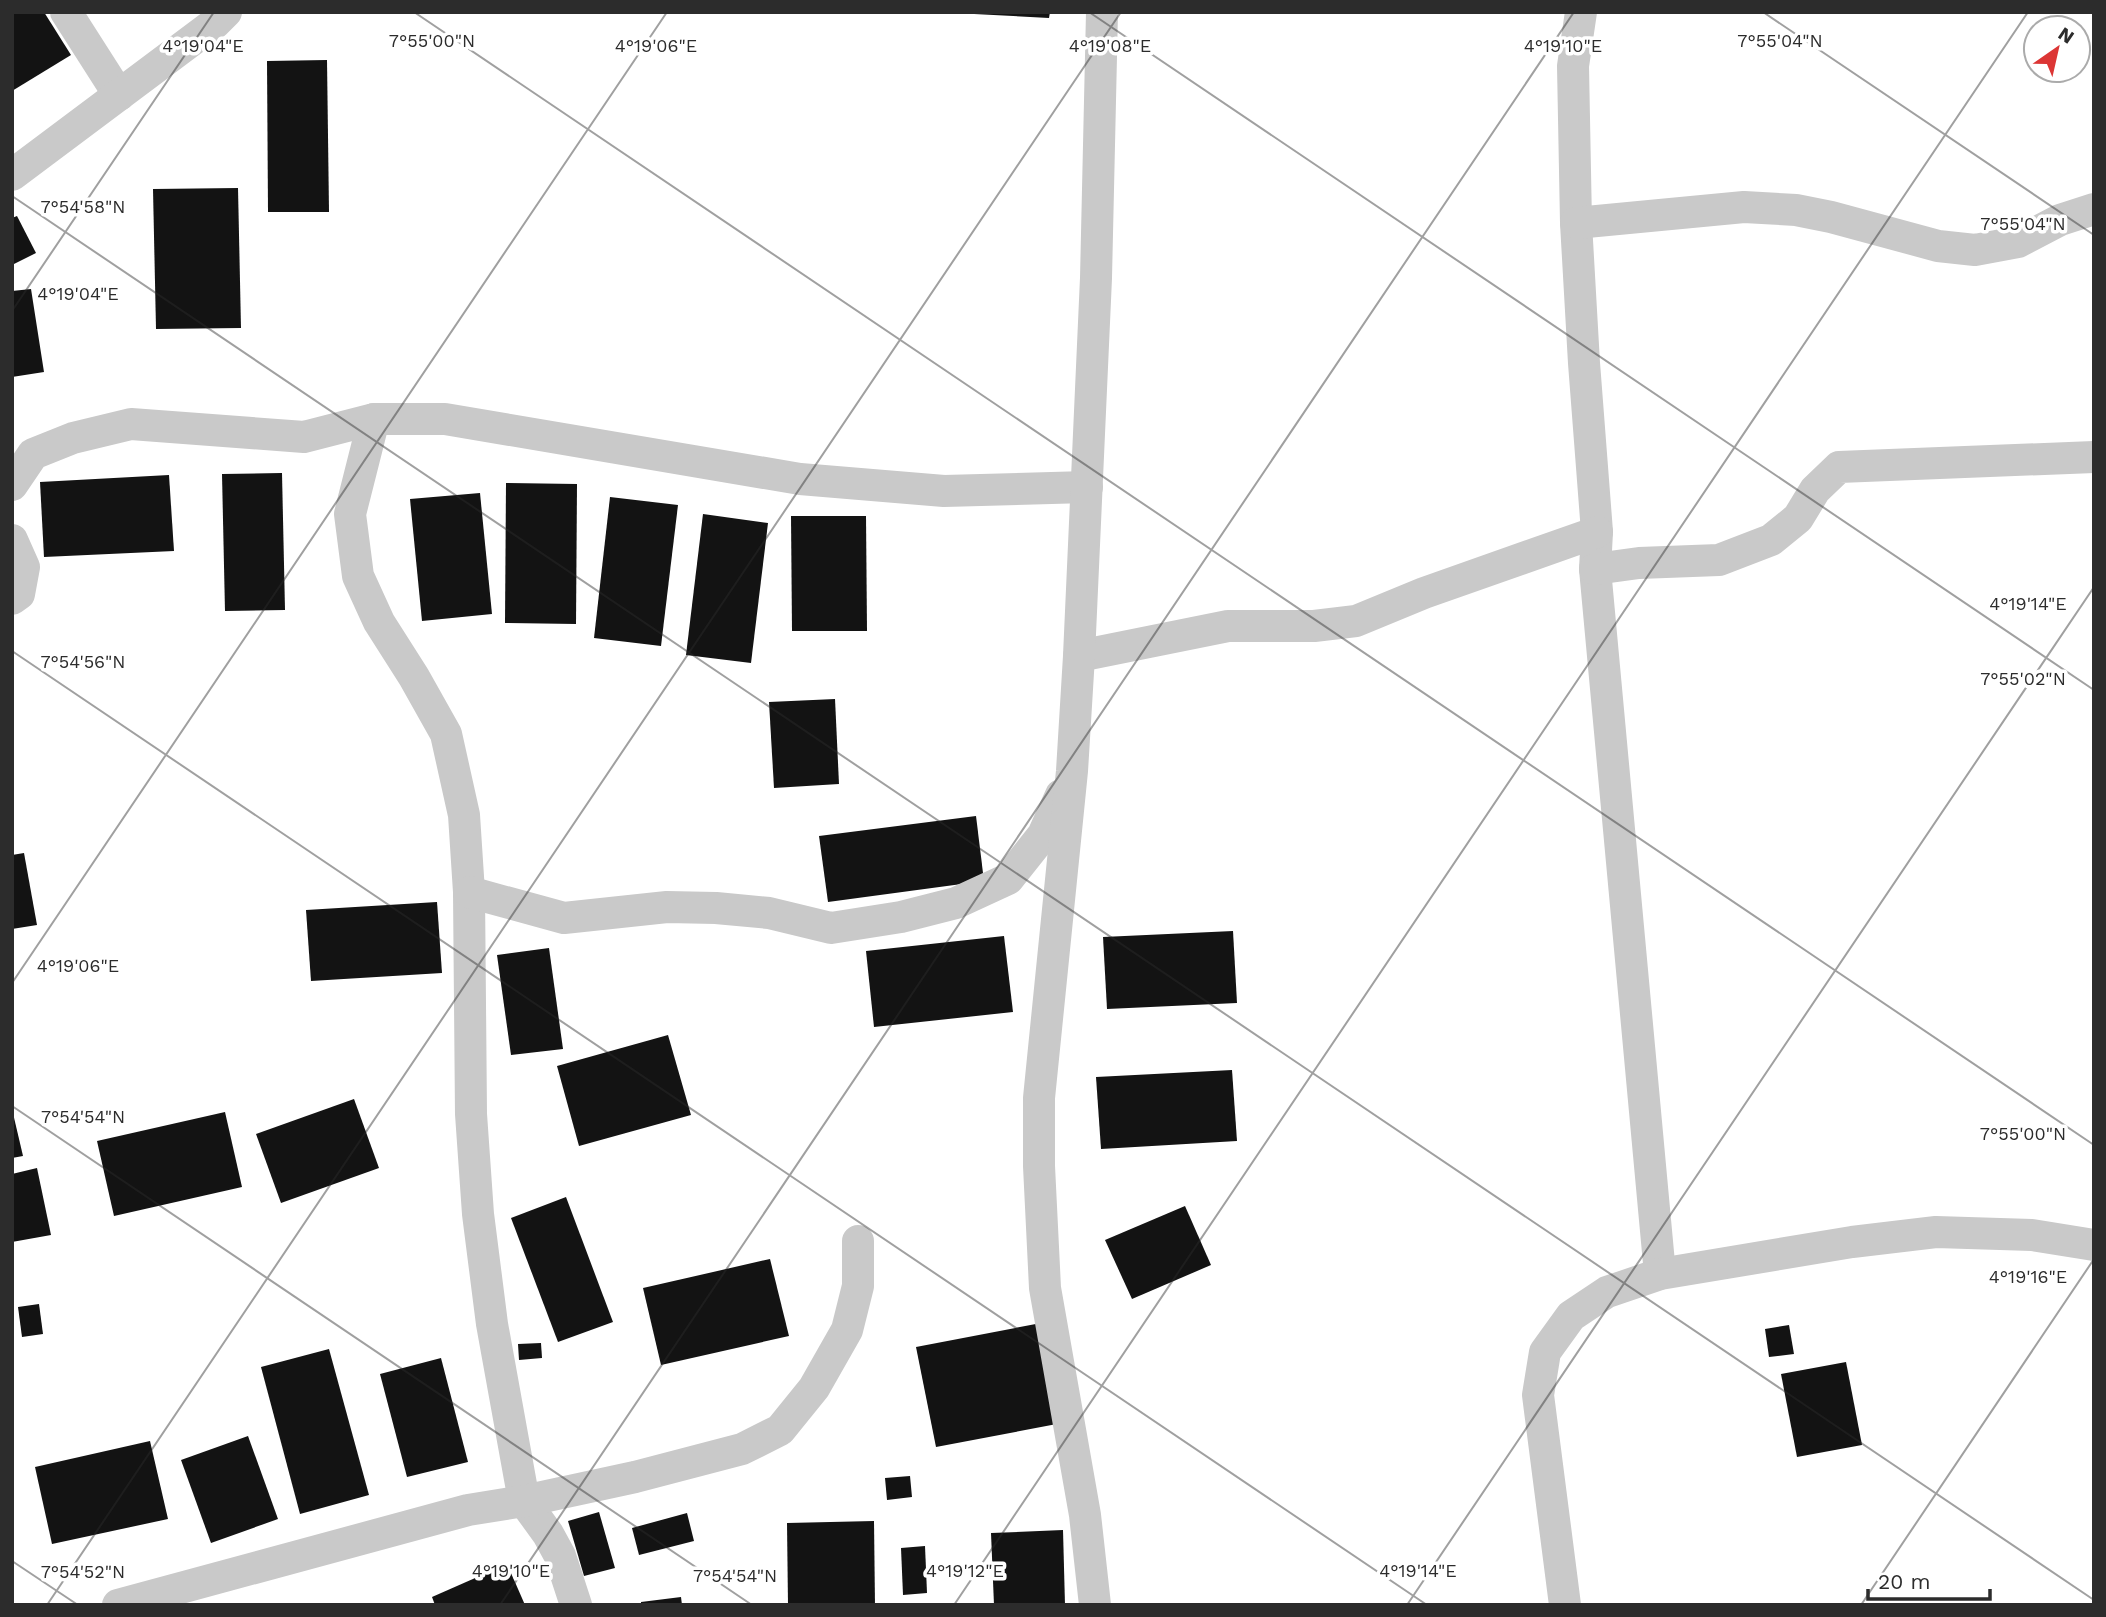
<svg xmlns="http://www.w3.org/2000/svg" width="2106" height="1617" font-family="'Work Sans',sans-serif">
	<rect width="100%" height="100%" fill="#fff"/>
	<g fill="#131313">
		<path d="M 12,12 L 44,12 L 71,55 L 12,91 Z"/>
		<path d="M 974,12 L 1050,12 L 1049,18 L 974,14 Z"/>
		<path d="M 327,60 L 329,212 L 268,212 L 267,61 Z"/>
		<path d="M 238,188 L 241,328 L 156,329 L 153,189 Z"/>
		<path d="M 17,216 L 36,253 L 12,265 L 12,218 Z"/>
		<path d="M 31,289 L 44,372 L 12,377 L 12,291 Z"/>
		<path d="M 282,473 L 285,610 L 225,611 L 222,474 Z"/>
		<path d="M 169,475 L 174,551 L 44,557 L 40,482 Z"/>
		<path d="M 506,483 L 577,484 L 576,624 L 505,623 Z"/>
		<path d="M 480,493 L 492,614 L 422,621 L 410,499 Z"/>
		<path d="M 610,497 L 678,505 L 661,646 L 594,638 Z"/>
		<path d="M 703,514 L 768,523 L 751,663 L 686,655 Z"/>
		<path d="M 791,516 L 866,516 L 867,631 L 792,631 Z"/>
		<path d="M 835,699 L 839,784 L 774,788 L 769,702 Z"/>
		<path d="M 976,816 L 984,881 L 828,902 L 819,836 Z"/>
		<path d="M 24,853 L 37,925 L 12,929 L 12,855 Z"/>
		<path d="M 437,902 L 442,973 L 311,981 L 306,910 Z"/>
		<path d="M 1233,931 L 1237,1003 L 1107,1009 L 1103,937 Z"/>
		<path d="M 1004,936 L 1013,1012 L 874,1027 L 866,951 Z"/>
		<path d="M 549,948 L 563,1049 L 511,1055 L 497,955 Z"/>
		<path d="M 668,1035 L 691,1115 L 579,1146 L 557,1066 Z"/>
		<path d="M 1232,1070 L 1237,1141 L 1101,1149 L 1096,1077 Z"/>
		<path d="M 354,1099 L 379,1168 L 281,1203 L 256,1134 Z"/>
		<path d="M 12,1109 L 23,1156 L 12,1158 Z"/>
		<path d="M 225,1112 L 242,1187 L 114,1216 L 97,1141 Z"/>
		<path d="M 37,1168 L 51,1235 L 12,1242 L 12,1174 Z"/>
		<path d="M 566,1197 L 613,1322 L 558,1342 L 511,1218 Z"/>
		<path d="M 1185,1206 L 1211,1265 L 1132,1299 L 1105,1240 Z"/>
		<path d="M 770,1259 L 789,1336 L 661,1365 L 643,1288 Z"/>
		<path d="M 39,1304 L 43,1334 L 22,1337 L 18,1307 Z"/>
		<path d="M 1041,1323 L 1062,1423 L 936,1447 L 916,1347 Z"/>
		<path d="M 1789,1325 L 1794,1354 L 1769,1357 L 1765,1329 Z"/>
		<path d="M 541,1343 L 542,1358 L 519,1360 L 518,1344 Z"/>
		<path d="M 329,1349 L 369,1495 L 300,1514 L 261,1367 Z"/>
		<path d="M 441,1358 L 468,1462 L 407,1477 L 380,1374 Z"/>
		<path d="M 1846,1362 L 1862,1445 L 1797,1457 L 1781,1374 Z"/>
		<path d="M 248,1436 L 278,1519 L 211,1543 L 181,1460 Z"/>
		<path d="M 150,1441 L 168,1519 L 52,1544 L 35,1467 Z"/>
		<path d="M 910,1476 L 912,1497 L 887,1500 L 885,1478 Z"/>
		<path d="M 599,1512 L 615,1568 L 584,1576 L 568,1521 Z"/>
		<path d="M 687,1513 L 694,1541 L 639,1555 L 632,1528 Z"/>
		<path d="M 874,1521 L 875,1605 L 788,1605 L 787,1523 Z"/>
		<path d="M 1063,1530 L 1065,1605 L 994,1605 L 991,1533 Z"/>
		<path d="M 925,1546 L 927,1593 L 903,1595 L 901,1548 Z"/>
		<path d="M 507,1564 L 525,1605 L 435,1605 L 432,1597 Z"/>
		<path d="M 681,1597 L 682,1605 L 641,1605 L 641,1602 Z"/>
	</g>
	<g fill="none" stroke-linecap="round" stroke-linejoin="round">
		<g stroke="#c9c9c9" stroke-width="32">
			<path d="M 66,12 L 119,95"/>
			<path d="M 1581,12 L 1573,66 L 1576,223 L 1584,363 L 1597,532 L 1595,569 L 1660,1274"/>
			<path d="M 12,175 L 215,23 L 226,12"/>
			<path d="M 1576,223 L 1744,207 L 1796,210 L 1831,217 L 1938,246 L 1975,250 L 2018,242 L 2060,220 L 2094,209"/>
			<path d="M 374,419 L 350,514 L 358,576 L 379,622 L 414,677 L 446,734 L 464,815 L 469,892 L 471,1114 L 478,1214 L 492,1324 L 524,1501 L 548,1534 L 560,1556 L 576,1605"/>
			<path d="M 12,485 L 33,454 L 73,438 L 131,424 L 304,437 L 374,419 L 445,419 L 800,479 L 944,491 L 1087,487"/>
			<path d="M 12,540 L 24,567 L 19,594 L 12,599"/>
			<path d="M 1595,569 L 1639,563 L 1719,560 L 1771,540 L 1798,518 L 1815,490 L 1839,467 L 2094,457"/>
			<path d="M 1079,656 L 1228,626 L 1314,626 L 1356,621 L 1424,593 L 1597,532"/>
			<path d="M 469,892 L 564,918 L 667,907 L 716,908 L 769,913 L 831,928 L 901,917 L 956,903 L 1008,879 L 1043,835 L 1061,795"/>
			<path d="M 118,1605 L 468,1510 L 524,1501 L 635,1477 L 742,1449 L 780,1430 L 814,1388 L 847,1330 L 858,1286 L 858,1241"/>
			<path d="M 1095,1605 L 1085,1515 L 1045,1288 L 1039,1166 L 1039,1098 L 1072,771 L 1079,656 L 1096,278 L 1102,12"/>
			<path d="M 1565,1605 L 1538,1395 L 1545,1352 L 1571,1316 L 1607,1292 L 1660,1274 L 1852,1242 L 1936,1232 L 2032,1235 L 2094,1245"/>
		</g>
	</g>
	<path fill="none" stroke="#2c2c2c" stroke-width="2" stroke-opacity="0.45" d="M 414,12 L 2094,1145M 1089,12 L 2094,690M 1763,12 L 2094,235M 12,196 L 2094,1600M 12,311 L 214,12M 12,651 L 1427,1605M 12,983 L 667,12M 12,1106 L 752,1605M 12,1561 L 78,1605M 47,1605 L 1121,12M 500,1605 L 1574,12M 954,1605 L 2028,12M 1407,1605 L 2094,587M 1861,1605 L 2094,1259"/>
	<g font-size="18" text-anchor="middle" fill="#2c2c2c" stroke="#fff" stroke-width="7" stroke-linejoin="round" paint-order="stroke">
		<text x="432" y="47">7°55'00"N</text>
		<text x="1780" y="47">7°55'04"N</text>
		<text x="203" y="52">4°19'04"E</text>
		<text x="656" y="52">4°19'06"E</text>
		<text x="1110" y="52">4°19'08"E</text>
		<text x="1563" y="52">4°19'10"E</text>
		<text x="83" y="213">7°54'58"N</text>
		<text x="2023" y="230">7°55'04"N</text>
		<text x="78" y="300">4°19'04"E</text>
		<text x="2028" y="610">4°19'14"E</text>
		<text x="83" y="668">7°54'56"N</text>
		<text x="2023" y="685">7°55'02"N</text>
		<text x="78" y="972">4°19'06"E</text>
		<text x="83" y="1123">7°54'54"N</text>
		<text x="2023" y="1140">7°55'00"N</text>
		<text x="2028" y="1283">4°19'16"E</text>
		<text x="511" y="1577">4°19'10"E</text>
		<text x="965" y="1577">4°19'12"E</text>
		<text x="1418" y="1577">4°19'14"E</text>
		<text x="83" y="1578">7°54'52"N</text>
		<text x="735" y="1582">7°54'54"N</text>
	</g>
	<rect width="2106" height="1617" fill="none" stroke="#2c2c2c" stroke-width="28"/>
	<g transform="translate(2057 49) rotate(34)"><circle r="33" fill="#ffffff" stroke="#ababab" stroke-width="2"/>
	<path d="M0-5L12 26L0 18L-12 26Z" fill="#dc3635"/>
	<text y="-10" font-size="19" font-weight="bold" text-anchor="middle" fill="#2c2c2c">N</text>
	</g>
	<path d="M1868 1589v10h122v-10" fill="none" stroke="#2c2c2c" stroke-width="3.5"/>
	<text x="1878" y="1589" font-size="21" fill="#2c2c2c" stroke="#ffffff" stroke-width="5" paint-order="stroke">20 m</text>
</svg>
